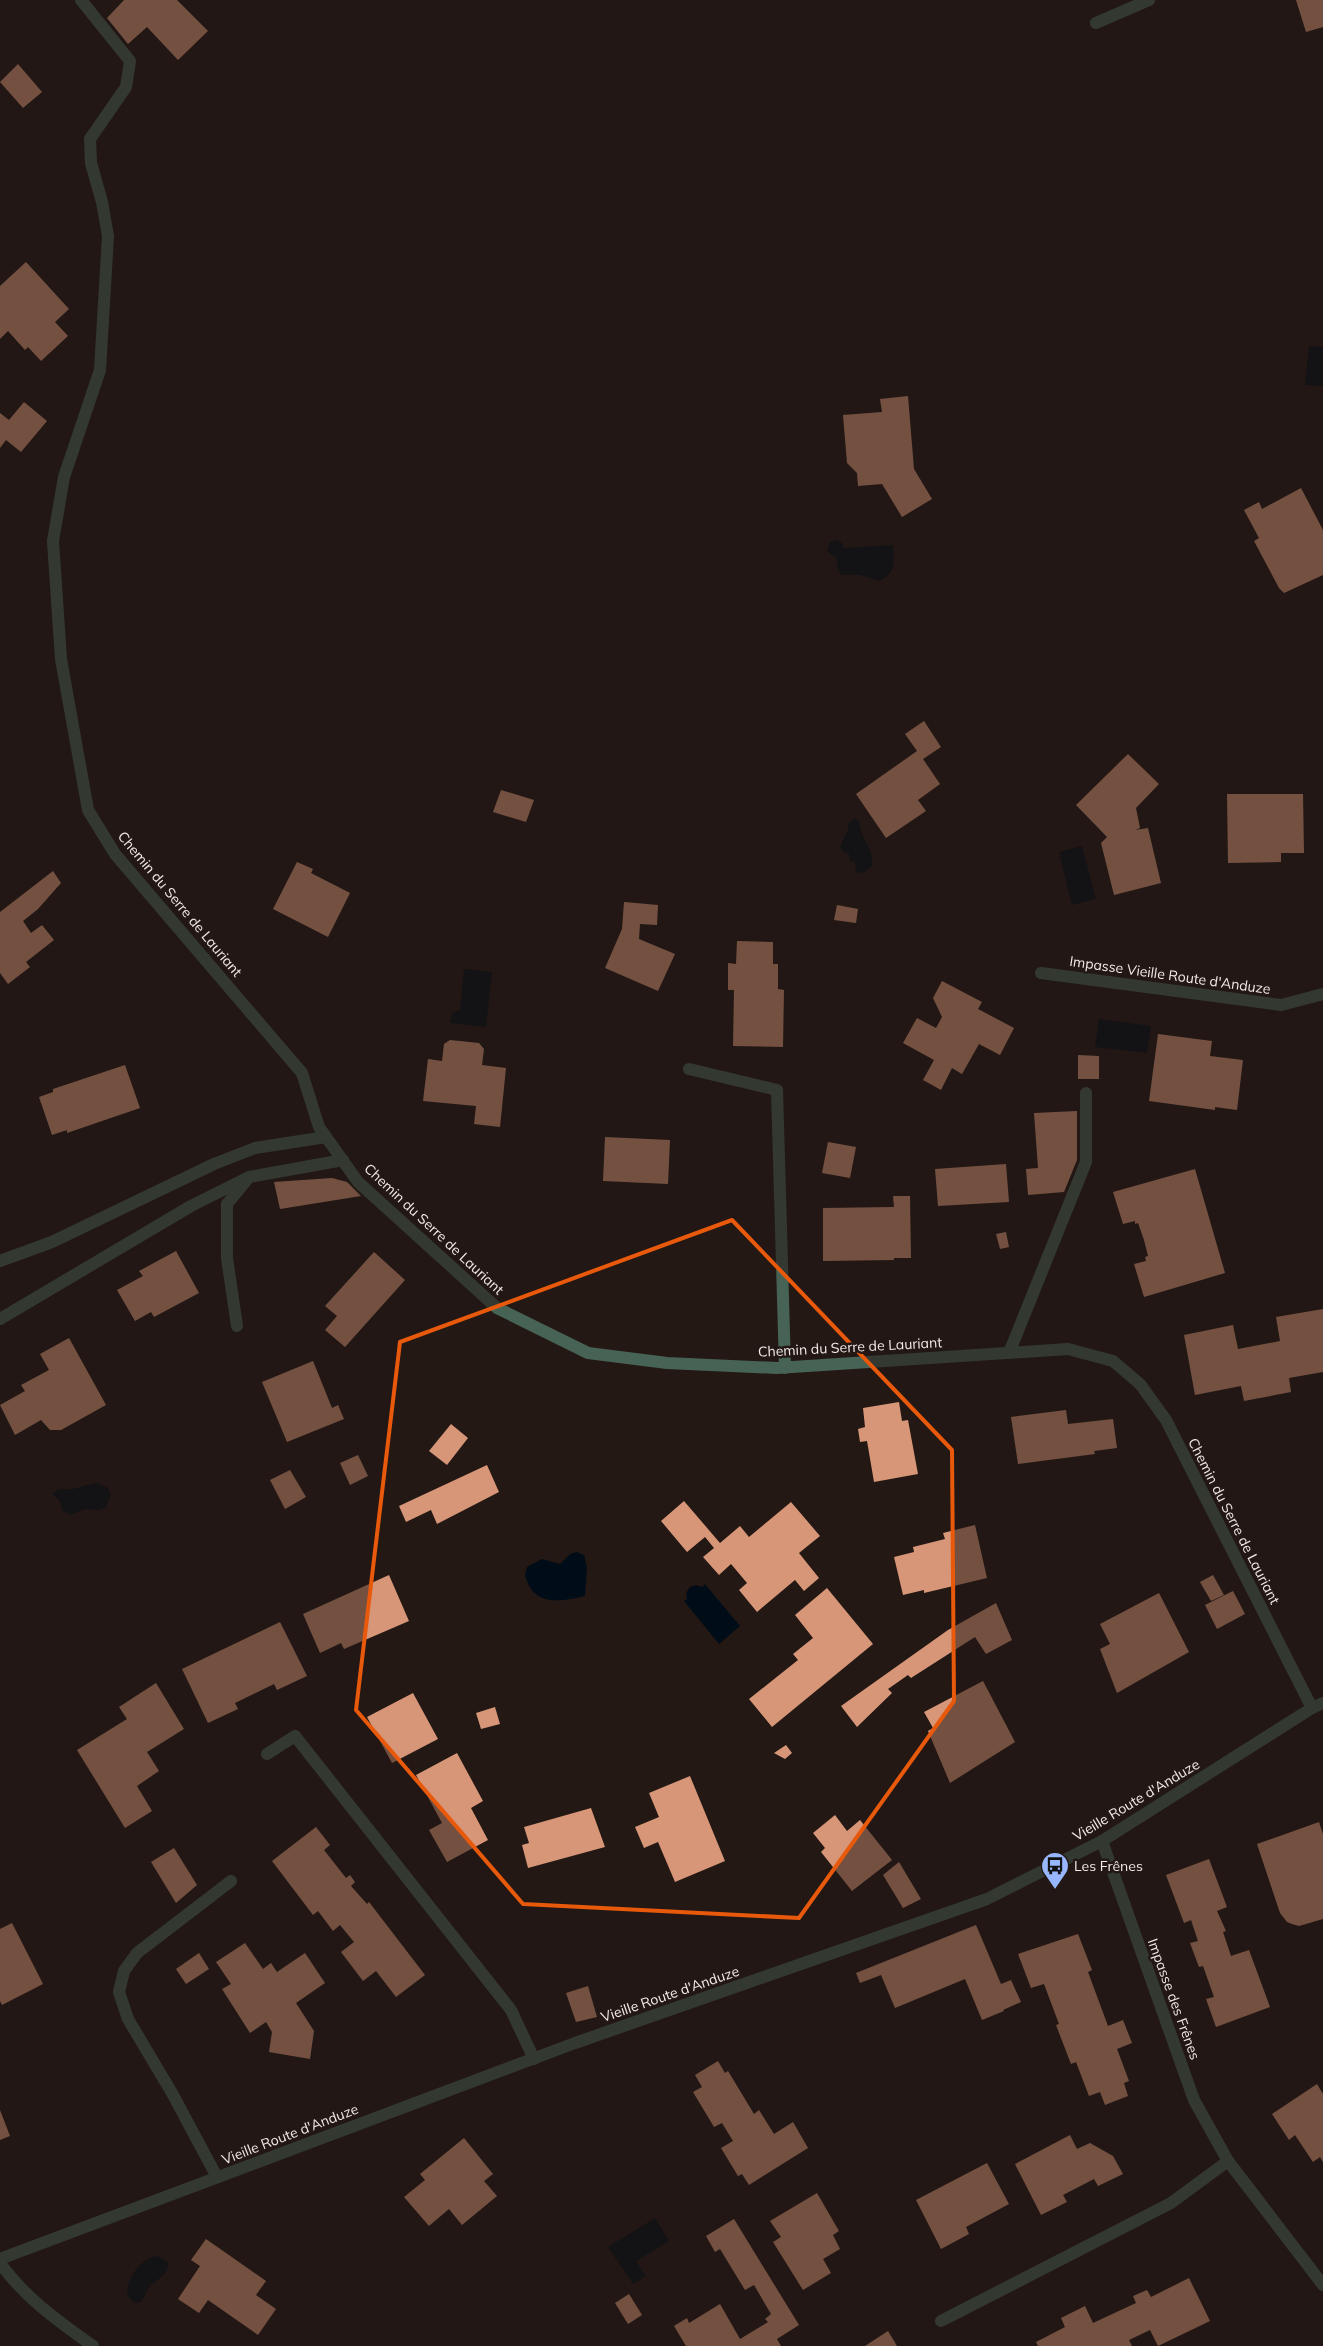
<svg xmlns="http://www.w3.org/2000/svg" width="1323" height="2346" font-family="Mulish,sans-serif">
	<rect width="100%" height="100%" fill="#231814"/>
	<g fill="#000c17">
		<path d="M 1309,346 L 1323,347 L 1323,386 L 1305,385 Z"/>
		<path d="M 836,540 L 842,543 L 844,548 L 893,545 C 894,561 896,575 879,581 L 860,575 L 842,575 L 838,570 L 836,557 L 831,555 L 827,550 L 830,542 Z"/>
		<path d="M 855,818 L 860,823 C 860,839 875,849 872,866 L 865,872 L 856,873 L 855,862 L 850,861 L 849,854 L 843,852 L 840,846 L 848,830 L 848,824 Z"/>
		<path d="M 1082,846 L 1096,899 L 1072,905 L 1059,852 Z"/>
		<path d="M 464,969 L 492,972 L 486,1027 L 450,1023 L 452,1012 L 460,1010 Z"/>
		<path d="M 1099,1019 L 1151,1026 L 1147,1053 L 1095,1047 Z"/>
		<path d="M 97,1483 L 108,1488 L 111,1495 L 106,1507 L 99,1510 L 84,1509 L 71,1515 L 63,1511 L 60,1501 L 52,1494 L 59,1489 C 77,1491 81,1485 97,1483 Z"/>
		<path d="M 577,1552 L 584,1555 L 587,1568 L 585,1596 C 560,1602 533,1607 525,1575 L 527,1567 L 542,1559 L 560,1564 L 570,1554 Z"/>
		<path d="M 705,1584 L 740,1626 L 719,1644 L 684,1601 L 687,1599 L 686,1593 L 690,1587 L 696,1585 L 702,1587 Z"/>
		<path d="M 655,2218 L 669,2241 L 636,2261 L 646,2276 L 633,2284 L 608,2247 Z"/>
		<path d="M 158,2256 L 168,2262 C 169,2274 160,2278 152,2284 C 147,2288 145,2297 141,2302 L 134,2303 L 127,2295 C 127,2278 140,2258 158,2256 Z"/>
	</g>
	<g fill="#d79678">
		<path d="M 124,0 L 177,0 L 208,31 L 178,60 L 147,27 L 128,44 L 107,18 Z"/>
		<path d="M 1296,0 L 1323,0 L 1323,27 L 1306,32 Z"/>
		<path d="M 18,64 L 42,92 L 23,108 L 0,82 Z"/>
		<path d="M 26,262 L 69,309 L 55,322 L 68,336 L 41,361 L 28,347 L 25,350 L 8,331 L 0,339 L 0,286 Z"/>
		<path d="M 908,396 L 914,469 L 932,499 L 902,517 L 882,484 L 858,486 L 857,473 L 847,463 L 843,415 L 882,412 L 880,399 Z"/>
		<path d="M 24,402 L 47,421 L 21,452 L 6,440 L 0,448 L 0,413 L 9,420 Z"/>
		<path d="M 1301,488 L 1323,530 L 1323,575 L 1284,593 L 1279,588 L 1254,541 L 1259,538 L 1244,510 L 1259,502 L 1262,509 Z"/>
		<path d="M 924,721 L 941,747 L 923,759 L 940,784 L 918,800 L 926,811 L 886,838 L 856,794 L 917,751 L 905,734 Z"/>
		<path d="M 1128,754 L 1159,784 L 1136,808 L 1140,828 L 1135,830 L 1148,828 L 1161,883 L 1114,895 L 1101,843 L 1107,837 L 1076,805 Z"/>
		<path d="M 501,790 L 534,800 L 526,822 L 493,812 Z"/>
		<path d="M 1227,794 L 1303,794 L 1304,853 L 1281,853 L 1281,862 L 1228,863 Z"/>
		<path d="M 297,862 L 313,869 L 311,873 L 350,893 L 328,937 L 273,909 Z"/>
		<path d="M 53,871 L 61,883 L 38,909 L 23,921 L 31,933 L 42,925 L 54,940 L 26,962 L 30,967 L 8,984 L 0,973 L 0,912 Z"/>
		<path d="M 624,902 L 658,905 L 657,925 L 640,924 L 639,939 L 675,954 L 658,991 L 605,968 L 622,929 Z"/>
		<path d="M 837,905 L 858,909 L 856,923 L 834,920 Z"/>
		<path d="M 737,941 L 773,942 L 773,964 L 778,964 L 778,989 L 784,990 L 783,1047 L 733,1046 L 734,990 L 728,990 L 728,963 L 736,964 Z"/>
		<path d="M 942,981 L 982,1002 L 978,1009 L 1014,1028 L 1000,1055 L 979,1044 L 962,1074 L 952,1068 L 941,1090 L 923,1080 L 934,1060 L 903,1043 L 917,1018 L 936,1028 L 942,1017 L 933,998 Z"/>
		<path d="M 1158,1034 L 1212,1041 L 1210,1056 L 1243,1060 L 1237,1110 L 1215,1107 L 1215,1110 L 1149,1101 Z"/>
		<path d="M 450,1040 L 479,1043 L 484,1049 L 482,1065 L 506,1068 L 500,1127 L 474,1124 L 476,1106 L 423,1101 L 428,1059 L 442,1061 L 444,1044 Z"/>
		<path d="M 1078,1055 L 1099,1056 L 1099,1079 L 1078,1079 Z"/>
		<path d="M 125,1065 L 140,1108 L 67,1133 L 67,1130 L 52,1135 L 39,1097 L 53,1092 L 53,1089 Z"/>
		<path d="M 1077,1111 L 1077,1160 L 1064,1192 L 1028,1195 L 1026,1169 L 1038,1168 L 1034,1113 Z"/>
		<path d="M 605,1137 L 670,1140 L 668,1184 L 603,1181 Z"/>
		<path d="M 828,1142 L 856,1147 L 850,1178 L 822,1173 Z"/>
		<path d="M 1006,1164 L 1009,1202 L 938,1206 L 935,1169 Z"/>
		<path d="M 1195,1169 L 1225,1273 L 1144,1297 L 1134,1264 L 1146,1261 L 1145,1257 L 1148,1256 L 1144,1240 L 1138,1223 L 1135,1224 L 1135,1221 L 1123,1224 L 1113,1192 Z"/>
		<path d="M 332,1178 L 347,1182 L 361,1196 L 280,1209 L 274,1182 Z"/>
		<path d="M 893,1196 L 910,1196 L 911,1258 L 894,1258 L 894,1260 L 823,1261 L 823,1208 L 894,1207 Z"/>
		<path d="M 1006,1232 L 1009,1247 L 1000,1249 L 996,1234 Z"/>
		<path d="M 176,1251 L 199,1293 L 154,1317 L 151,1312 L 135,1321 L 117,1290 L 143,1276 L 139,1271 Z"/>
		<path d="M 374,1252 L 405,1280 L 345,1347 L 325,1330 L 337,1316 L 325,1306 Z"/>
		<path d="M 1323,1309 L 1323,1372 L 1289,1378 L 1291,1392 L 1244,1401 L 1241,1386 L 1195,1395 L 1184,1335 L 1233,1325 L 1238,1349 L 1280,1341 L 1276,1317 Z"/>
		<path d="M 69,1338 L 106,1405 L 61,1430 L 50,1430 L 41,1420 L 15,1435 L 0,1405 L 25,1391 L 21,1385 L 49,1370 L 40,1354 Z"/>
		<path d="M 313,1361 L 332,1408 L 338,1405 L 344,1419 L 287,1442 L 262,1382 Z"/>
		<path d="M 899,1402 L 902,1421 L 908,1420 L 918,1474 L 874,1482 L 867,1441 L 860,1442 L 858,1429 L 865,1427 L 863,1408 Z"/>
		<path d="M 1066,1410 L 1068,1424 L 1113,1419 L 1117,1448 L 1094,1451 L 1095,1454 L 1018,1464 L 1011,1417 Z"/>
		<path d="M 451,1424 L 468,1438 L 447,1465 L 429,1451 Z"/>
		<path d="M 358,1455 L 368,1476 L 350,1485 L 340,1463 Z"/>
		<path d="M 487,1465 L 499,1492 L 437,1524 L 431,1510 L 406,1522 L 399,1506 Z"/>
		<path d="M 290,1470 L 306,1497 L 285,1509 L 270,1480 Z"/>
		<path d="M 684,1501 L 720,1543 L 740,1526 L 749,1537 L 791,1502 L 820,1536 L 799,1553 L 819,1578 L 804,1591 L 795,1580 L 757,1612 L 739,1590 L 747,1583 L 731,1564 L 719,1575 L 703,1557 L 714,1548 L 705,1537 L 687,1552 L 661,1521 Z"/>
		<path d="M 975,1525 L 987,1578 L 924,1593 L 924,1590 L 903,1595 L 894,1557 L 914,1552 L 913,1547 L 945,1539 L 943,1533 Z"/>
		<path d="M 389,1575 L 409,1621 L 344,1649 L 341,1643 L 320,1653 L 303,1614 Z"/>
		<path d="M 1213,1575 L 1224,1595 L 1211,1601 L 1200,1582 Z"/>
		<path d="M 827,1588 L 873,1644 L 772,1727 L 749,1699 L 798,1660 L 793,1654 L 813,1638 L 795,1615 Z"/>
		<path d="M 1233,1591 L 1245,1614 L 1217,1629 L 1205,1605 Z"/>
		<path d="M 1159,1593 L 1189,1652 L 1117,1693 L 1100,1649 L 1110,1644 L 1100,1624 Z"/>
		<path d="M 996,1603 L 1012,1640 L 986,1654 L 975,1637 L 911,1678 L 908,1675 L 888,1689 L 892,1693 L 857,1727 L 841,1706 L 948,1630 Z"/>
		<path d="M 280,1622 L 307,1676 L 277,1690 L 274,1684 L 235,1703 L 238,1709 L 208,1723 L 182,1669 Z"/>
		<path d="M 983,1681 L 1015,1742 L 950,1783 L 928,1731 L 933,1728 L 924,1712 Z"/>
		<path d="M 156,1683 L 184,1729 L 147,1752 L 159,1771 L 137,1786 L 152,1811 L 125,1828 L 77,1750 L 127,1719 L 119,1707 Z"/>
		<path d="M 413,1693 L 438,1739 L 392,1763 L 367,1717 Z"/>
		<path d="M 495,1707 L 500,1724 L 481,1729 L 476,1713 Z"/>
		<path d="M 786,1745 L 792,1753 L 785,1759 L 774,1753 Z"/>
		<path d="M 457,1753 L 483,1801 L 471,1808 L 488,1840 L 447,1862 L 429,1830 L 442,1823 L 416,1775 Z"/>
		<path d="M 690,1776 L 725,1861 L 675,1882 L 658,1842 L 644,1848 L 635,1827 L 659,1817 L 649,1793 Z"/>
		<path d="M 591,1808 L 605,1847 L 528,1868 L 522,1845 L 529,1843 L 524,1827 Z"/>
		<path d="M 835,1815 L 847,1831 L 860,1820 L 892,1860 L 852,1891 L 821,1852 L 825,1848 L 813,1833 Z"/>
		<path d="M 1319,1822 L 1323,1834 L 1323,1919 L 1299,1926 L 1292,1924 L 1287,1922 L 1280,1913 L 1257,1844 Z"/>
		<path d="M 316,1827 L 330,1845 L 324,1850 L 346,1878 L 350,1875 L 355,1882 L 351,1886 L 367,1904 L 369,1902 L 425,1975 L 396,1997 L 376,1971 L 363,1981 L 341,1952 L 354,1942 L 340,1925 L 333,1931 L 318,1911 L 313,1915 L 272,1861 Z"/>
		<path d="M 174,1848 L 197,1885 L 176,1903 L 151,1862 Z"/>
		<path d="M 1209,1859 L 1227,1907 L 1217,1911 L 1226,1931 L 1223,1932 L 1231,1956 L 1249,1950 L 1270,2007 L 1216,2027 L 1206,1999 L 1214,1997 L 1203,1966 L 1199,1967 L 1190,1943 L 1198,1941 L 1191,1920 L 1184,1923 L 1166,1875 Z"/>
		<path d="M 899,1862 L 921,1899 L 903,1908 L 883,1875 Z"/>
		<path d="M 12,1923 L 43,1984 L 2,2005 L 0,2001 L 0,1929 Z"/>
		<path d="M 976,1925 L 1001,1984 L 1011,1980 L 1021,2002 L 1003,2010 L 1004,2011 L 982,2020 L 965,1979 L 895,2008 L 881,1975 L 860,1983 L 856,1973 Z"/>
		<path d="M 1078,1934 L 1092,1970 L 1088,1972 L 1108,2026 L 1123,2020 L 1132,2043 L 1117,2049 L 1129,2081 L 1124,2083 L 1128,2096 L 1105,2105 L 1100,2092 L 1089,2096 L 1076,2062 L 1071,2064 L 1056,2025 L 1059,2024 L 1044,1984 L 1031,1988 L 1018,1954 Z"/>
		<path d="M 245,1943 L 263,1969 L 271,1963 L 277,1972 L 305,1953 L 325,1983 L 296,2003 L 314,2031 L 310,2059 L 269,2052 L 272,2032 L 266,2022 L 250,2033 L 222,1989 L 231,1984 L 216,1962 Z"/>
		<path d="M 199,1953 L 209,1969 L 186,1984 L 176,1969 Z"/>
		<path d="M 588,1986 L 597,2017 L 576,2022 L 566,1993 Z"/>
		<path d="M 718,2061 L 725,2073 L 728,2071 L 754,2114 L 759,2110 L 774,2134 L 793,2122 L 808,2148 L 749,2185 L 742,2174 L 738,2176 L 721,2148 L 733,2141 L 722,2123 L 714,2127 L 693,2092 L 702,2087 L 695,2075 Z"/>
		<path d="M 1317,2084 L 1323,2094 L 1323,2162 L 1320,2157 L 1313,2162 L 1295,2135 L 1289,2140 L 1272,2114 Z"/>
		<path d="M 0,2110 L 10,2136 L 0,2140 Z"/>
		<path d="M 1070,2135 L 1077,2149 L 1090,2143 L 1113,2156 L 1123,2174 L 1098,2186 L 1094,2179 L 1063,2195 L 1067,2202 L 1041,2215 L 1015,2164 Z"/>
		<path d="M 464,2138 L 493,2174 L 484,2181 L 497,2196 L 462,2225 L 449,2209 L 429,2226 L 404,2197 L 425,2180 L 420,2174 Z"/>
		<path d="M 987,2163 L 1009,2204 L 966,2227 L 969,2234 L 941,2249 L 916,2200 Z"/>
		<path d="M 817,2193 L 839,2231 L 833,2235 L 840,2249 L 823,2259 L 831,2273 L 803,2290 L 773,2242 L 781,2237 L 770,2221 Z"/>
		<path d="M 734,2219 L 799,2325 L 777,2339 L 781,2346 L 686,2346 L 674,2326 L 687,2318 L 689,2323 L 720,2304 L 740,2339 L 768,2322 L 765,2319 L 771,2314 L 754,2285 L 745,2290 L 720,2249 L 715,2252 L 706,2236 Z"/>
		<path d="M 206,2239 L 266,2281 L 256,2295 L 276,2309 L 258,2335 L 208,2300 L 199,2313 L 178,2299 L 200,2266 L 191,2260 Z"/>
		<path d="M 1189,2278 L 1210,2321 L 1158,2346 L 1150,2330 L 1129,2340 L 1132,2346 L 1038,2346 L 1036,2342 L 1065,2327 L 1061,2318 L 1085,2306 L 1093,2323 L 1136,2303 L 1133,2296 L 1147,2290 L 1151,2297 Z"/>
		<path d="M 629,2294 L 642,2315 L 628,2324 L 615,2303 Z"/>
		<path d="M 888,2331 L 897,2346 L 865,2346 Z"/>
	</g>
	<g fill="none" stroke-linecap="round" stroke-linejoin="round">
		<g stroke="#476355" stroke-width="12">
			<path d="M 689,1069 L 777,1090 L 785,1368"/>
			<path d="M 0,1261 L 52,1242 L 214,1164 L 255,1148 L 326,1137"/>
			<path d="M 0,1319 L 191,1206 L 249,1177 L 343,1160"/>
			<path d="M 237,1326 L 227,1258 L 227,1204 L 246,1181"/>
			<path d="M 1009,1353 L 1086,1162 L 1086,1093"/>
			<path d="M 217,2177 L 172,2093 L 128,2019 L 119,1992 L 124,1971 L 137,1953 L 231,1881"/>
		</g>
		<g stroke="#476355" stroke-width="12">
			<path d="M 81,0 L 130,61 L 126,87 L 90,139 L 91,163 L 102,202 L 108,236 L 100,370 L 64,477 L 53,541 L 61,659 L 88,810 L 115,854 L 302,1073 L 319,1127 L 358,1182 L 497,1308 L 588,1353 L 667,1363 L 777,1368 L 1068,1349 L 1113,1361 L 1140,1384 L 1166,1420 L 1312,1708"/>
			<path d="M 1096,23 L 1149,0"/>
			<path d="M 1041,973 L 1281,1005 L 1323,994"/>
			<path d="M 267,1754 L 295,1736 L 511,2010 L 534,2059"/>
			<path d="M 1228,2161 L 1323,2285"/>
			<path d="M 0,2259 L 575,2043 L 987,1899 L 1102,1841 L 1312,1708 L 1323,1703"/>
			<path d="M 941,2321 L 1171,2203 L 1228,2161 L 1194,2100 L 1102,1841"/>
		</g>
		<path stroke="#476355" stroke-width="12" d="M 0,2263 C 25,2298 58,2321 93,2346"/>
	</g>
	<path d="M0 0H1323V2346H0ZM 732,1220 L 952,1450 L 954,1701 L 799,1918 L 523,1904 L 356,1710 L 400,1342 Z" fill="#231814" fill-opacity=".55" fill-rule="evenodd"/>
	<path fill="none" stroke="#e8590c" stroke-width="4" stroke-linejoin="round" d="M 732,1220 L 952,1450 L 954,1701 L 799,1918 L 523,1904 L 356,1710 L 400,1342 Z"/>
	<defs>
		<symbol id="bus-pin" viewBox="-11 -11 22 30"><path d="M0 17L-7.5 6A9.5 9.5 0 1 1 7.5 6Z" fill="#97b6fd" stroke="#231814"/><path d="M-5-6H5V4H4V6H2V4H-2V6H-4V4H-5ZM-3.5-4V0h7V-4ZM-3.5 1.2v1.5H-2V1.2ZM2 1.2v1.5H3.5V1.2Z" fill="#111"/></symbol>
	</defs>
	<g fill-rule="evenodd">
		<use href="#bus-pin" x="1039" y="1850" width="32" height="43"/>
	</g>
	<g text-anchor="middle" stroke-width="5" stroke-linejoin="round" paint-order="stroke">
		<g font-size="14" fill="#f1eae6" stroke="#231814">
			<text transform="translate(180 904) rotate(50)" y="5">Chemin du Serre de Lauriant</text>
			<text transform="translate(1170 975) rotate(8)" y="5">Impasse Vieille Route d'Anduze</text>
			<text transform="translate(434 1229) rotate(43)" y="5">Chemin du Serre de Lauriant</text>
			<text transform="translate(850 1347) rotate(-3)" y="5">Chemin du Serre de Lauriant</text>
			<text transform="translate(1234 1521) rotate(63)" y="5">Chemin du Serre de Lauriant</text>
			<text transform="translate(1136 1800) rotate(-31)" y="5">Vieille Route d'Anduze</text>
			<text transform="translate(670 1994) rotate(-19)" y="5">Vieille Route d'Anduze</text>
			<text transform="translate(1174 1999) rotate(70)" y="5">Impasse des Frênes</text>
			<text transform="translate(290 2134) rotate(-21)" y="5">Vieille Route d'Anduze</text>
		</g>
		<g font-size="14" fill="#f1eae6" stroke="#231814" text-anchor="start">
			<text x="1074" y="1871">Les Frênes</text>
		</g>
	</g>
</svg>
